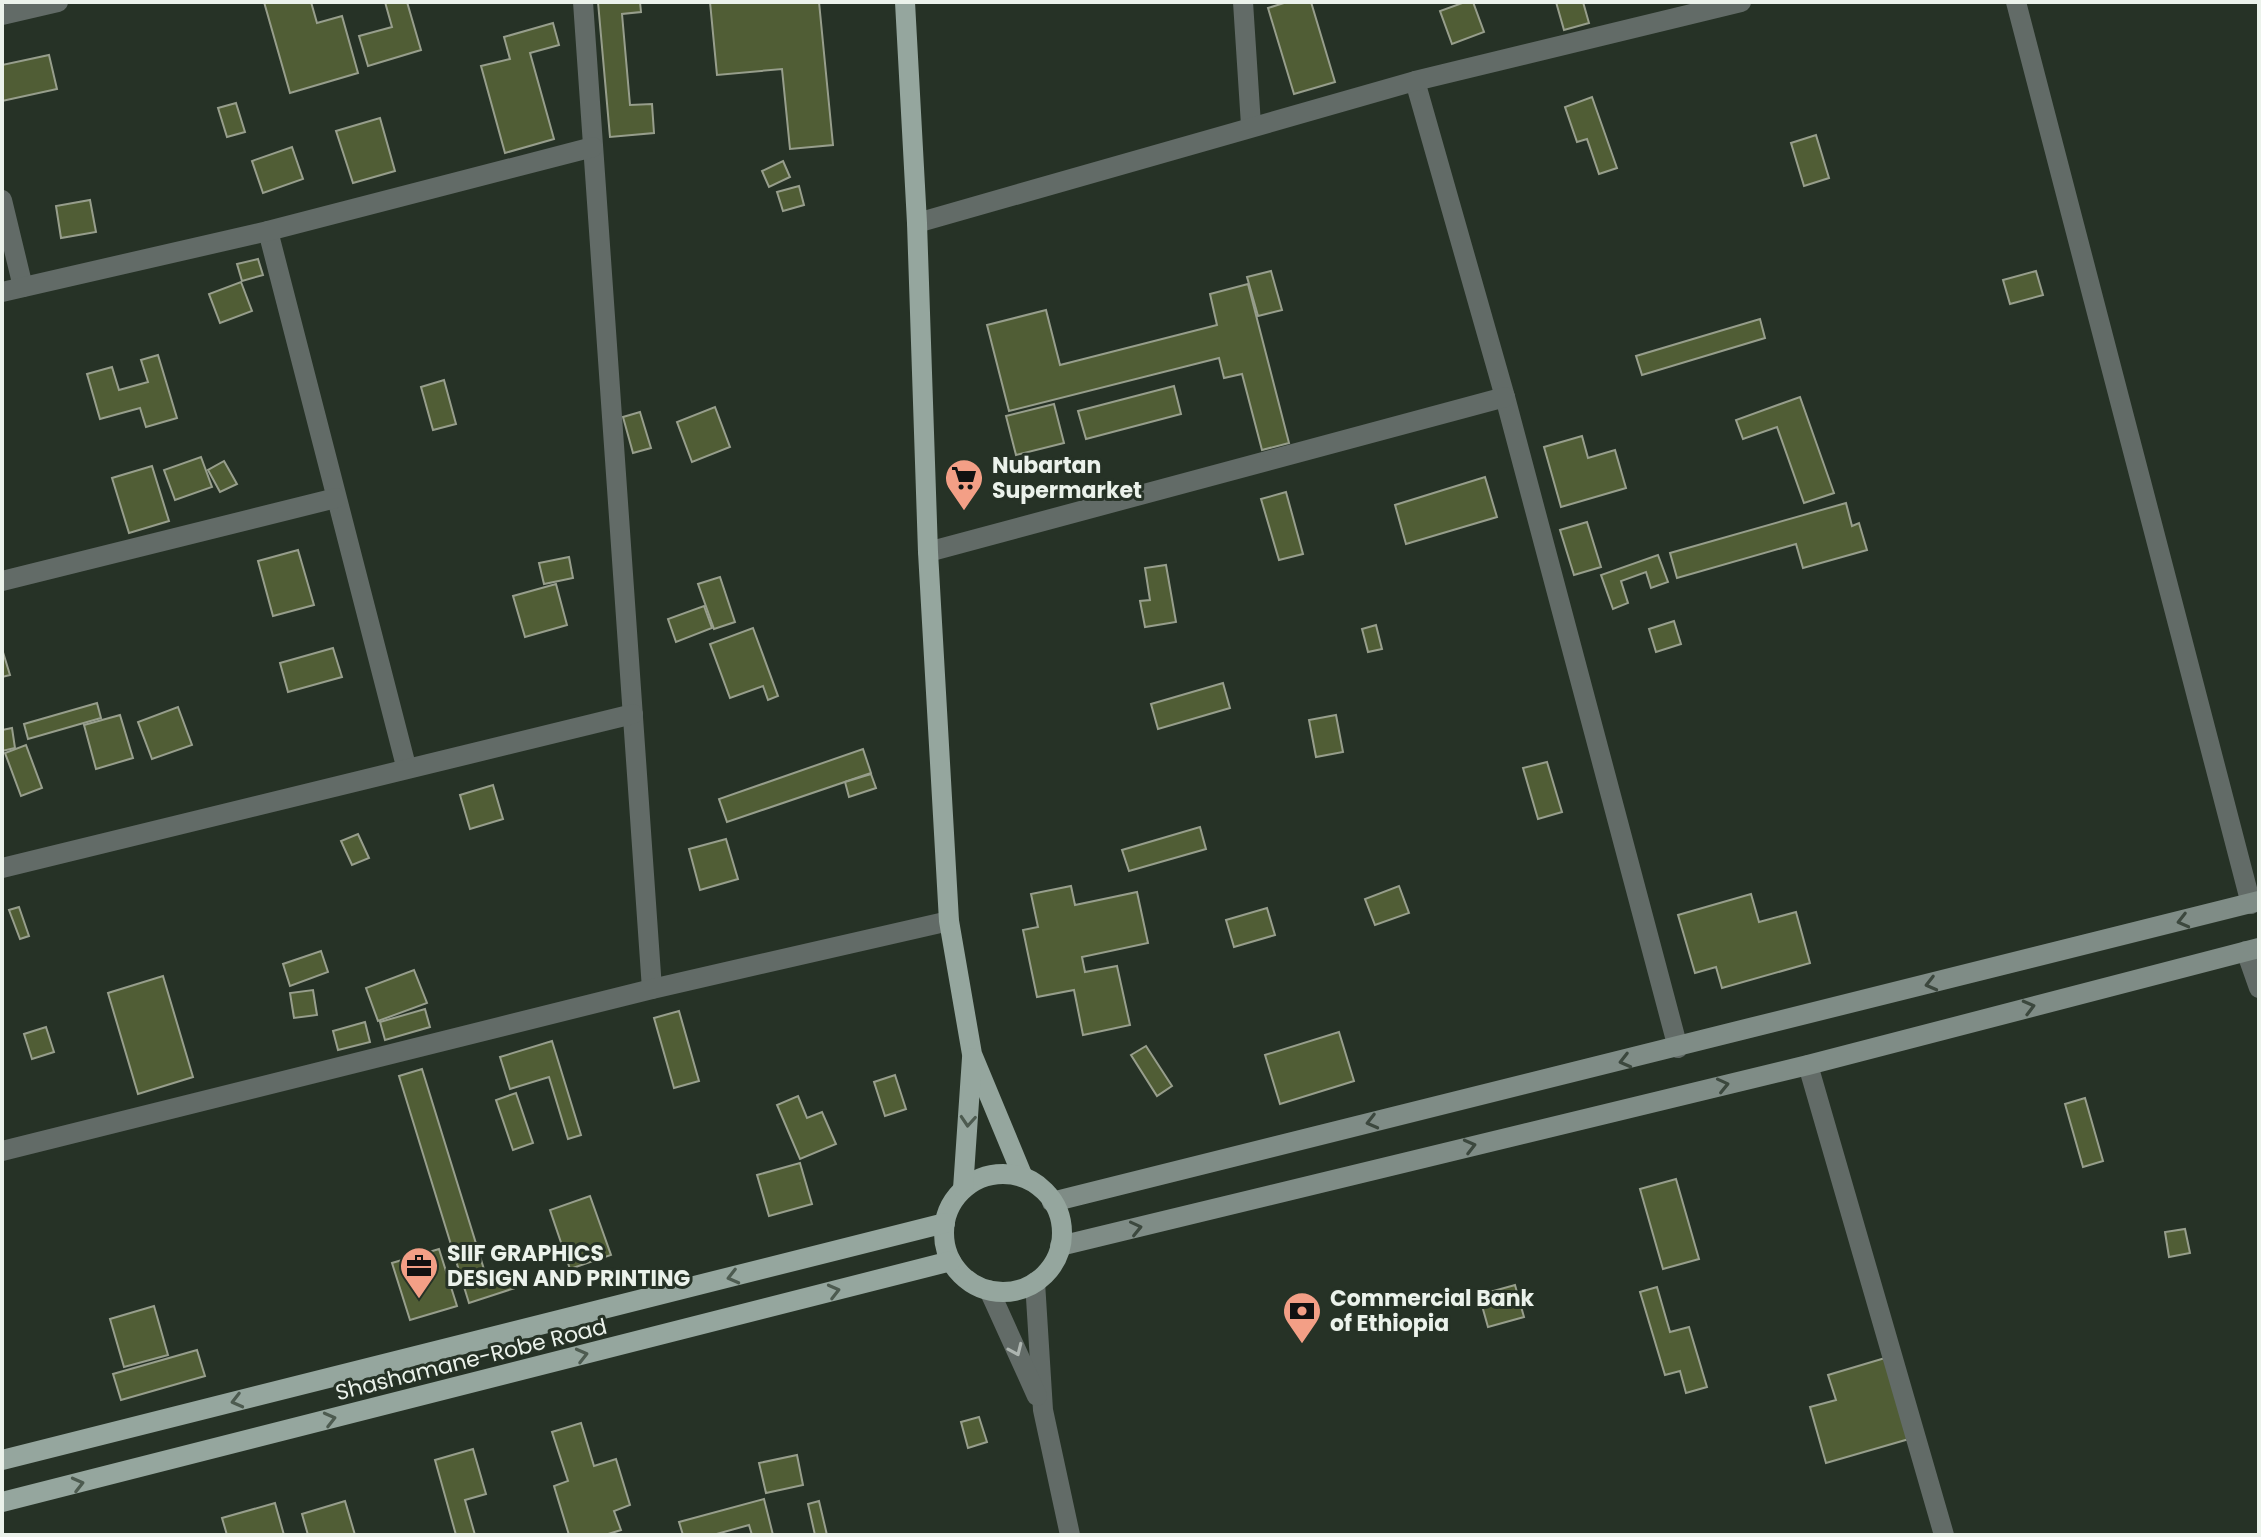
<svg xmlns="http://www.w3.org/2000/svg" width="2261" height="1537" font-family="Poppins,sans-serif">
	<rect width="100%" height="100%" fill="#263226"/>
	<g fill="#505d35" stroke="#979e8c" stroke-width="2">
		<path d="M 264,2 L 311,2 L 317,23 L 342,16 L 358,73 L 290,93 Z"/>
		<path d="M 385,2 L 407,2 L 421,50 L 368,66 L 359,36 L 392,27 Z"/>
		<path d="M 598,2 L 640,2 L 641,12 L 622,14 L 630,105 L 652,104 L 654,133 L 610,137 Z"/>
		<path d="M 710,2 L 819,2 L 833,145 L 790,149 L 782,69 L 717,75 Z"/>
		<path d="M 1287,2 L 1311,2 L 1335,82 L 1294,94 L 1268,8 Z"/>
		<path d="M 1465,2 L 1473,2 L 1484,32 L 1452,44 L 1440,11 Z"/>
		<path d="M 1556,2 L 1583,2 L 1589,23 L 1564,30 Z"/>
		<path d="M 553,23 L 559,45 L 530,53 L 554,139 L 505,153 L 481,66 L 510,59 L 504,37 Z"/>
		<path d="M 49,55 L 57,89 L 2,101 L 2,65 Z"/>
		<path d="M 1592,97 L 1617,168 L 1599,174 L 1587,139 L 1577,142 L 1565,107 Z"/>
		<path d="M 236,103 L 245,132 L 227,137 L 218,108 Z"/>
		<path d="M 380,118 L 395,171 L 353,183 L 336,131 Z"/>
		<path d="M 1816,135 L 1829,178 L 1804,186 L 1791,143 Z"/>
		<path d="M 292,147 L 303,179 L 263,193 L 252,161 Z"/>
		<path d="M 783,161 L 790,177 L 769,187 L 762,171 Z"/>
		<path d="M 799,186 L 804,205 L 783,211 L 777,192 Z"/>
		<path d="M 90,200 L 96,232 L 61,238 L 56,206 Z"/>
		<path d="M 258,259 L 263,275 L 242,281 L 237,264 Z"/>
		<path d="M 1271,271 L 1282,310 L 1258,316 L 1247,277 Z"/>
		<path d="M 2036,271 L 2043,295 L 2010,304 L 2003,280 Z"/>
		<path d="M 241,282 L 252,311 L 220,323 L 209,294 Z"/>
		<path d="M 1248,284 L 1289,443 L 1262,450 L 1242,374 L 1224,378 L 1219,358 L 1009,411 L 987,325 L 1046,310 L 1060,365 L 1217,325 L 1210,294 Z"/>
		<path d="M 1760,319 L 1765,338 L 1642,375 L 1636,356 Z"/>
		<path d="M 158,355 L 177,418 L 146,427 L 140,408 L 100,419 L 87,374 L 112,367 L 119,390 L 148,382 L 141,360 Z"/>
		<path d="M 444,380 L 456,424 L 433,430 L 421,387 Z"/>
		<path d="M 1174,386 L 1181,414 L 1086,439 L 1078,411 Z"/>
		<path d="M 1800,397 L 1834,493 L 1804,503 L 1777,427 L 1743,439 L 1736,420 Z"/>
		<path d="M 1054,404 L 1064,443 L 1016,455 L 1006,416 Z"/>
		<path d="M 715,407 L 730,447 L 692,462 L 677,422 Z"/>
		<path d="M 640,412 L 651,448 L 633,453 L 623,417 Z"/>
		<path d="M 1582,436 L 1588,458 L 1615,450 L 1626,488 L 1561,507 L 1544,447 Z"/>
		<path d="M 201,457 L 212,487 L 175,500 L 164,470 Z"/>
		<path d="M 224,461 L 237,484 L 220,492 L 208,470 Z"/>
		<path d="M 152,466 L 169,521 L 129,533 L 112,478 Z"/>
		<path d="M 1485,477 L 1497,517 L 1406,544 L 1395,505 Z"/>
		<path d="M 1286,492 L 1303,554 L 1279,560 L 1261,499 Z"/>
		<path d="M 1846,503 L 1852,526 L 1859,523 L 1867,550 L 1803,568 L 1796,544 L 1677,578 L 1670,553 Z"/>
		<path d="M 1587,522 L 1601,567 L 1574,575 L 1560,530 Z"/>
		<path d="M 298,550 L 314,605 L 273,616 L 258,561 Z"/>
		<path d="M 1658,555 L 1668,582 L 1651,588 L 1646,572 L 1621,581 L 1628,603 L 1613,609 L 1601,575 Z"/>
		<path d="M 569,557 L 573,578 L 544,584 L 539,563 Z"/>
		<path d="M 1166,565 L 1176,622 L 1145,627 L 1140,601 L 1150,600 L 1145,568 Z"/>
		<path d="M 720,577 L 735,622 L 714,629 L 698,584 Z"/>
		<path d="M 556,584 L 567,625 L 525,637 L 513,596 Z"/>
		<path d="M 704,606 L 712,628 L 676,642 L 668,619 Z"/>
		<path d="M 1674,621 L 1681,644 L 1656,652 L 1649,629 Z"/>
		<path d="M 1376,625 L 1382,649 L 1368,652 L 1362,629 Z"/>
		<path d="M 753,628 L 778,696 L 768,700 L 763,686 L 730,698 L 710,644 Z"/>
		<path d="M 333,648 L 342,677 L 288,692 L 280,663 Z"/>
		<path d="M 2,649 L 10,675 L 2,677 Z"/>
		<path d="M 1223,683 L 1230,708 L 1158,729 L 1151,704 Z"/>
		<path d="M 97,703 L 101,718 L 28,739 L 24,724 Z"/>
		<path d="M 178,707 L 192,745 L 152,759 L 138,722 Z"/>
		<path d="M 120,715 L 133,758 L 96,769 L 84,725 Z"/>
		<path d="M 1336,715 L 1343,752 L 1316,757 L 1309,720 Z"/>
		<path d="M 12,728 L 15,748 L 2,751 L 2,730 Z"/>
		<path d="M 26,745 L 42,788 L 21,796 L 5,753 Z"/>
		<path d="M 863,749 L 871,773 L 727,822 L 719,799 Z"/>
		<path d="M 1547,762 L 1562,812 L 1538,819 L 1523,768 Z"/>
		<path d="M 871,774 L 876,788 L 849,797 L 845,782 Z"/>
		<path d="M 493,785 L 503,819 L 470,829 L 460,795 Z"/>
		<path d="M 1200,827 L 1206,849 L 1129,871 L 1122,850 Z"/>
		<path d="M 358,834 L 369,858 L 352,865 L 341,841 Z"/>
		<path d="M 726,839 L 738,879 L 700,890 L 689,849 Z"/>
		<path d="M 1071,886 L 1075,905 L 1137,892 L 1148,943 L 1082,957 L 1085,972 L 1117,966 L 1130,1025 L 1083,1035 L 1074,990 L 1037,997 L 1023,930 L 1038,927 L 1031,894 Z"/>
		<path d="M 1399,886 L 1409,913 L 1375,925 L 1365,899 Z"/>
		<path d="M 1751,894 L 1759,922 L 1796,912 L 1810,963 L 1722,988 L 1716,967 L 1695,973 L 1678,915 Z"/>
		<path d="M 19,907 L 29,936 L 20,939 L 9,910 Z"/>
		<path d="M 1267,908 L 1275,935 L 1234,947 L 1226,920 Z"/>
		<path d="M 321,951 L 328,972 L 290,986 L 283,964 Z"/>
		<path d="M 414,970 L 427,1003 L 378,1021 L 366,988 Z"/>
		<path d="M 163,976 L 193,1077 L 138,1094 L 108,993 Z"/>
		<path d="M 313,990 L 317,1015 L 294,1018 L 290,993 Z"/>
		<path d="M 425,1009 L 430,1027 L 385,1040 L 380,1022 Z"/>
		<path d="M 679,1011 L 699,1081 L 674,1088 L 654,1018 Z"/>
		<path d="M 365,1022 L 370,1042 L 338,1050 L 333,1031 Z"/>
		<path d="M 46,1027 L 54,1052 L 32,1059 L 24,1034 Z"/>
		<path d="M 1339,1032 L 1354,1081 L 1280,1104 L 1265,1055 Z"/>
		<path d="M 552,1041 L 581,1135 L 568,1139 L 549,1077 L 510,1089 L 500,1057 Z"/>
		<path d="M 1146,1046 L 1172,1086 L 1157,1096 L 1131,1055 Z"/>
		<path d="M 422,1069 L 487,1279 L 510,1272 L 515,1288 L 469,1303 L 399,1076 Z"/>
		<path d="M 895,1075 L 906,1109 L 885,1116 L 874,1082 Z"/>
		<path d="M 516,1093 L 533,1143 L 513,1150 L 496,1100 Z"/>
		<path d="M 798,1096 L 807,1118 L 822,1112 L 836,1144 L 800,1159 L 777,1105 Z"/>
		<path d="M 2085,1098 L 2103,1161 L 2083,1167 L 2065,1104 Z"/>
		<path d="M 800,1163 L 812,1204 L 769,1216 L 757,1175 Z"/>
		<path d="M 1676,1179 L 1699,1259 L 1663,1269 L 1640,1189 Z"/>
		<path d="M 590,1196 L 611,1255 L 570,1269 L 550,1210 Z"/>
		<path d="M 2185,1229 L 2190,1253 L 2169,1257 L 2165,1232 Z"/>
		<path d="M 439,1249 L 457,1306 L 410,1320 L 392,1263 Z"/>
		<path d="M 1515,1285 L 1524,1317 L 1488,1327 L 1479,1295 Z"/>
		<path d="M 1657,1287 L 1670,1332 L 1689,1327 L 1707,1387 L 1686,1393 L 1680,1371 L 1665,1375 L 1640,1292 Z"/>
		<path d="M 154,1306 L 168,1355 L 124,1367 L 110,1319 Z"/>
		<path d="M 197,1350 L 205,1376 L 121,1400 L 113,1374 Z"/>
		<path d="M 1885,1358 L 1909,1439 L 1826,1463 L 1810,1407 L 1836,1400 L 1828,1375 Z"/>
		<path d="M 979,1417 L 987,1442 L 968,1448 L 961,1422 Z"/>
		<path d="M 581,1423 L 594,1466 L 616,1459 L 630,1505 L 614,1511 L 621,1530 L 605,1535 L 569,1535 L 554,1486 L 568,1481 L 552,1432 Z"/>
		<path d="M 473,1449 L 486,1494 L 465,1500 L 475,1535 L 456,1535 L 435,1460 Z"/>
		<path d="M 797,1455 L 803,1485 L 766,1493 L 759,1463 Z"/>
		<path d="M 764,1499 L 773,1535 L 752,1535 L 749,1525 L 713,1535 L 683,1535 L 679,1522 Z"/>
		<path d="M 345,1501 L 355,1535 L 308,1535 L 302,1514 Z"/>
		<path d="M 819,1501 L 827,1535 L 815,1535 L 808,1504 Z"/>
		<path d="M 275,1503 L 284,1535 L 227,1535 L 222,1518 Z"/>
	</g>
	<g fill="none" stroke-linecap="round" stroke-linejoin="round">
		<g stroke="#626b67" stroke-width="20">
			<path d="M 583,2 L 652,989"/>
			<path d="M 1243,2 L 1251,125"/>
			<path d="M 2016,2 L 2251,904"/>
			<path d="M 2,15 L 58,2"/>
			<path d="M 1415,81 L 1505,397 L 1678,1048"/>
			<path d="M 2,200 L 23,287"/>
			<path d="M 917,223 L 1415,81 L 1741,2"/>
			<path d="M 268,231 L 406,766"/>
			<path d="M 2,292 L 268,231 L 593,147"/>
			<path d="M 928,552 L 1505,397"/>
			<path d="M 2,581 L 336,498"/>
			<path d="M 2,868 L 633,714"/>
			<path d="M 2246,951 L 2259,988"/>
			<path d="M 1808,1065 L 1944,1535"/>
			<path d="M 2,1151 L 652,989 L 949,921"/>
			<path d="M 1035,1282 L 1043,1410 L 1070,1535"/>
			<path d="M 989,1290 L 1037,1396"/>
		</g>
		<g stroke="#7f8c86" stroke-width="20">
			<path d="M 1052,1202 L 2259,901"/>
			<path d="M 1060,1246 L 1808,1065 L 2259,948"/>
		</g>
		<g stroke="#95a69e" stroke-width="20">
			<path d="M 905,2 L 917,223 L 928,552 L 949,921 L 972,1054 L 1023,1177"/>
			<circle cx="1003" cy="1233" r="59"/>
			<path d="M 963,1189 L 972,1058"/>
			<path d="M 2,1460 L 945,1223"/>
			<path d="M 2,1502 L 951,1261"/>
		</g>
	</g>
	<defs><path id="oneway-chevron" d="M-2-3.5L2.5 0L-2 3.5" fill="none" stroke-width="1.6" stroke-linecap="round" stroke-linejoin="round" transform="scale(2)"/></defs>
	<g stroke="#3c483e">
		<use href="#oneway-chevron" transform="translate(2183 921) rotate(166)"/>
		<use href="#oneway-chevron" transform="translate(1931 984) rotate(166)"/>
		<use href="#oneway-chevron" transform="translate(2029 1007) rotate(-15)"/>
		<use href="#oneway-chevron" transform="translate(1625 1061) rotate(166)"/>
		<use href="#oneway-chevron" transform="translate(1723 1085) rotate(-13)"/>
		<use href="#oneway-chevron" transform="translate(1372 1122) rotate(166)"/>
		<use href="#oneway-chevron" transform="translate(1470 1146) rotate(-14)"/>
		<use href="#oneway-chevron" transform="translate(1136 1228) rotate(-13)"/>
	</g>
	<g stroke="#4d5b50">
		<use href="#oneway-chevron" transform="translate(968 1121) rotate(94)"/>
		<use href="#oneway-chevron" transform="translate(733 1277) rotate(166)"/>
		<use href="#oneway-chevron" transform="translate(834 1291) rotate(-14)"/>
		<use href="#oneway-chevron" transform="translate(582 1355) rotate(-14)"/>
		<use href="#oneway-chevron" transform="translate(237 1401) rotate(166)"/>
		<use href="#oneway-chevron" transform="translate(330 1419) rotate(-14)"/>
		<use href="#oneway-chevron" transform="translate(78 1484) rotate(-14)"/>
	</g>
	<use stroke="#adb5b0" href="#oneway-chevron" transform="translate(1016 1350) rotate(66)"/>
	<defs>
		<symbol id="supermarket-pin" viewBox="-11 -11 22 30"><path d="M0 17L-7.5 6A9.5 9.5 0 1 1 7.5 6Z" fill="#f39f86" stroke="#263226"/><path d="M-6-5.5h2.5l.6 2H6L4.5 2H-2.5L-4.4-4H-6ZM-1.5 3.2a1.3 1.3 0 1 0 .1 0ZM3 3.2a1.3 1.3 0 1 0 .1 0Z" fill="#111"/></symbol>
		<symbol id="office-pin" viewBox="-11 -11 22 30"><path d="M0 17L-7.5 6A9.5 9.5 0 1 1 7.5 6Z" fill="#f39f86" stroke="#263226"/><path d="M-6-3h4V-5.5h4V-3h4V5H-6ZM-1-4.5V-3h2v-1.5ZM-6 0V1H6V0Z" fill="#111"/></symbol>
		<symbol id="bank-pin" viewBox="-11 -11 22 30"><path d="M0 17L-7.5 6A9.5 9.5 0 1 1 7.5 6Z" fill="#f39f86" stroke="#263226"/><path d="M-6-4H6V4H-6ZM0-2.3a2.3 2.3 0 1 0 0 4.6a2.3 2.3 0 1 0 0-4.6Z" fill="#111"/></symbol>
	</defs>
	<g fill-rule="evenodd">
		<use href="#supermarket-pin" x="942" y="456" width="44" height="60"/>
		<use href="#office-pin" x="397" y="1244" width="44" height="60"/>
		<use href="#bank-pin" x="1280" y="1289" width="44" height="60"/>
	</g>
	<g text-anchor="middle" stroke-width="6" stroke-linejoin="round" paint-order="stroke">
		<g font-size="22" font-weight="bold" fill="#ebf2eb" stroke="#263226" text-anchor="start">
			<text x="992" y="473">Nubartan<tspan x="992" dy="25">Supermarket</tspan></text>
			<text x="447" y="1261">SIIF GRAPHICS<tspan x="447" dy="25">DESIGN AND PRINTING</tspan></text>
			<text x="1330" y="1306">Commercial Bank<tspan x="1330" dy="25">of Ethiopia</tspan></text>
		</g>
		<g font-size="22" fill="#ebf2eb" stroke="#263226">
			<text transform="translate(471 1359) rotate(-14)" y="8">Shashamane-Robe Road</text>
		</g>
	</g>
	<rect width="2261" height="1537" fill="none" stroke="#ebf2eb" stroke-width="8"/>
</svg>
